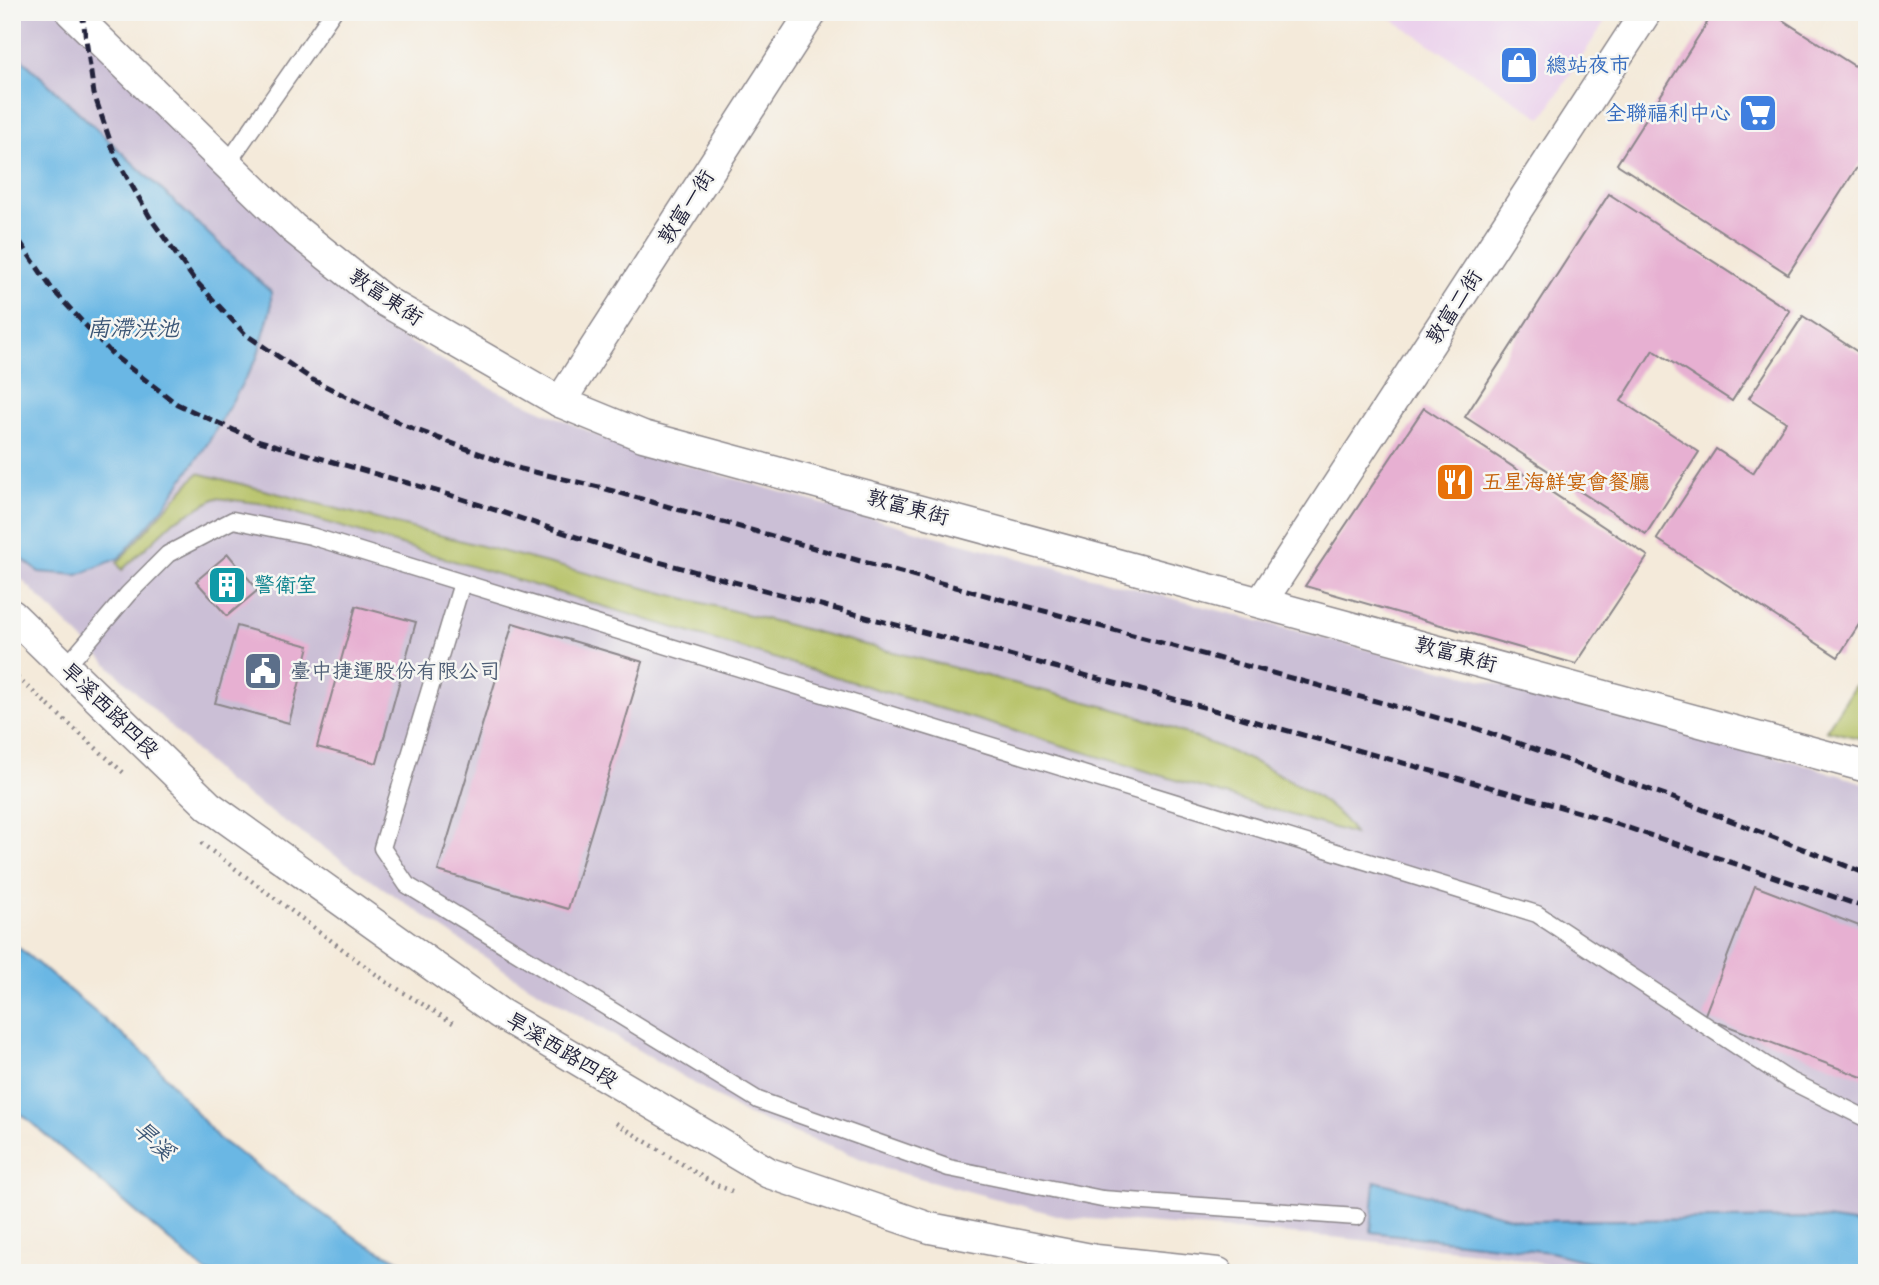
<svg xmlns="http://www.w3.org/2000/svg" width="1879" height="1285" font-family="Pangolin,'LXGW WenKai TC',sans-serif">
	<rect width="100%" height="100%" fill="#f6f6f2"/>
	<filter id="ink" filterUnits="userSpaceOnUse"><feTurbulence type="fractalNoise" baseFrequency=".0143" numOctaves="2"/><feDisplacementMap in="SourceGraphic" scale="14" xChannelSelector="R" yChannelSelector="G"/><feConvolveMatrix kernelMatrix="1 2 1 2 8 2 1 2 1" color-interpolation-filters="sRGB"/></filter>
	<filter id="wash" filterUnits="userSpaceOnUse"><feTurbulence type="fractalNoise" baseFrequency=".00686" numOctaves="4" result="noise"/><feDisplacementMap in="SourceGraphic" scale="28" xChannelSelector="R" yChannelSelector="G"/><feGaussianBlur stdDeviation="1.57" result="paint"/><feColorMatrix in="noise" values="0 0 0 0 0 0 0 0 0 0 0 0 0 0 0 0 0 1.4 0 .05"/><feComposite in="paint" operator="in"/></filter>
	<g filter="url(#wash)">
		<rect width="100%" height="100%" fill="#f4eada"/>
		<path fill="#ebd1ec" d="M 1381,12 L 1611,12 L 1542,118 Z"/>
		<path fill="#cbbfd6" d="M 12,12 L 94,12 L 181,102 L 376,323 L 491,388 L 627,448 L 928,534 L 1803,764 L 1867,784 L 1867,1273 L 1578,1273 L 1508,1255 L 1330,1237 L 1064,1217 L 890,1170 L 746,1114 L 513,976 L 228,783 L 12,570 Z"/>
		<g fill="#b4c062" stroke="#6b714e" stroke-width="2">
			<path d="M 198,473 L 1126,712 C 1183,732 1326,781 1354,834 L 266,504 L 216,498 L 174,521 L 122,570 L 117,563 Z"/>
			<path d="M 1867,667 L 1867,740 L 1826,730 Z"/>
		</g>
		<g fill="#6bb7e4" stroke="#466c90" stroke-width="2">
			<path d="M 12,50 L 271,292 L 271,308 L 257,358 L 208,443 L 163,508 L 119,558 L 78,575 L 39,572 L 12,551 Z"/>
			<path d="M 12,942 L 150,1058 L 218,1138 L 362,1242 L 425,1273 L 207,1273 L 12,1106 Z"/>
			<path d="M 1375,1181 L 1525,1221 L 1819,1218 L 1867,1225 L 1867,1273 L 1633,1273 L 1550,1252 L 1371,1232 Z"/>
		</g>
		<g id="blocks">
			<g fill="#e7b0d2">
				<path d="M 1714,12 L 1770,12 L 1867,74 L 1867,152 L 1788,274 L 1617,164 Z"/>
				<path d="M 1609,194 L 1790,311 L 1732,401 L 1653,350 L 1621,401 L 1699,452 L 1646,534 L 1465,417 Z"/>
				<path d="M 1803,316 L 1867,358 L 1867,612 L 1838,657 L 1657,539 L 1716,449 L 1753,473 L 1786,422 L 1749,398 Z"/>
				<path d="M 1424,408 L 1648,556 L 1576,664 L 1305,586 Z"/>
				<path d="M 228,554 L 258,590 L 227,616 L 196,581 Z"/>
				<path d="M 356,606 L 416,622 L 377,763 L 317,747 Z"/>
				<path d="M 513,623 L 643,662 L 568,909 L 438,871 Z"/>
				<path d="M 237,626 L 309,646 L 289,723 L 215,703 Z"/>
				<path d="M 1755,886 L 1867,929 L 1867,1079 L 1704,1017 Z"/>
			</g>
		</g>
	</g>
	<g filter="url(#ink)">
		<use href="#blocks" fill-opacity="0" stroke="#8b868a" stroke-width="2"/>
		<g fill="none" stroke-linecap="round" stroke-linejoin="round">
			<defs>
				<g id="service">
					<path d="M 227,164 L 333,12"/>
					<path d="M 462,583 L 382,848 L 407,885 L 758,1100 L 949,1168 L 1102,1199 L 1357,1217"/>
					<path d="M 66,667 L 128,594 L 168,554 L 233,520 L 311,536 L 1537,914 L 1787,1079 L 1867,1119"/>
				</g>
				<g id="minor">
					<path d="M 71,12 L 293,228 L 383,300 L 560,402 L 643,436 L 1867,767"/>
					<path d="M 560,402 L 812,12"/>
					<path d="M 1262,601 L 1646,12"/>
					<path d="M 12,615 L 209,806 L 499,1013 L 769,1173 L 930,1228 L 1096,1260 L 1218,1273"/>
				</g>
			</defs>
			<use href="#service" stroke="#8b868a" stroke-width="19"/>
			<use href="#minor" stroke="#8b868a" stroke-width="33"/>
			<g stroke="#8b868a" stroke-width="4.5" stroke-dasharray="2 5" stroke-linecap="butt">
				<path d="M 12,673 L 125,774"/>
				<path d="M 201,843 L 385,981 L 453,1023"/>
				<path d="M 616,1123 L 714,1184 L 732,1191"/>
			</g>
			<use href="#service" stroke="#fff" stroke-width="16"/>
			<use href="#minor" stroke="#fff" stroke-width="30"/>
			<g stroke="#22223b" stroke-width="5" stroke-dasharray="10 5" stroke-linecap="butt">
				<path d="M 82,12 L 94,94 L 116,158 L 151,219 L 193,278 L 245,334 L 313,380 L 406,426 L 521,469 L 599,487 L 871,564 L 1475,728 L 1668,796 L 1867,874"/>
				<path d="M 12,230 L 52,289 L 113,355 L 177,404 L 253,439 L 450,495 L 625,553 L 1156,694 L 1593,816 L 1867,908"/>
			</g>
		</g>
	</g>
	<defs>
		<symbol id="shop-square" viewBox="-11 -11 22 22"><rect x="-9" y="-9" width="18" height="18" rx="4" fill="#3f7fe0" stroke="#f6f6f2"/><path d="M-5-2.5h2.3a2.7 3.5 0 0 1 5.4 0H5L5.5 6h-11ZM-1.5-2.5h3a1.5 2.3 0 0 0-3 0Z" fill="#fff"/></symbol>
		<symbol id="supermarket-square" viewBox="-11 -11 22 22"><rect x="-9" y="-9" width="18" height="18" rx="4" fill="#3f7fe0" stroke="#f6f6f2"/><path d="M-6-5.5h2.5l.6 2H6L4.5 2H-2.5L-4.4-4H-6ZM-1.5 3.2a1.3 1.3 0 1 0 .1 0ZM3 3.2a1.3 1.3 0 1 0 .1 0Z" fill="#fff"/></symbol>
		<symbol id="restaurant-square" viewBox="-11 -11 22 22"><rect x="-9" y="-9" width="18" height="18" rx="4" fill="#e8710a" stroke="#f6f6f2"/><path d="M-5-6h1v4h1v-4h1v4h1v-4h1v5L-1.5 .5V6h-2V.5L-5-1ZM5-6V6H3V1.5H1.5Q1.5-4 5-6Z" fill="#fff"/></symbol>
		<symbol id="building-square" viewBox="-11 -11 22 22"><rect x="-9" y="-9" width="18" height="18" rx="4" fill="#0f9aa8" stroke="#f6f6f2"/><path d="M-4-6H4V6H1V3H-1V6H-4ZM-2.5-4.3h1.7v1.8h-1.7ZM.8-4.3h1.7v1.8H.8ZM-2.5-1h1.7V.8h-1.7ZM.8-1h1.7V.8H.8Z" fill="#fff"/></symbol>
		<symbol id="civic-square" viewBox="-11 -11 22 22"><rect x="-9" y="-9" width="18" height="18" rx="4" fill="#5c6f8a" stroke="#f6f6f2"/><path d="M-.6-6.5H3V-4.5H.6V-3L4-1V1h2V6H-6V1h2V-1L-.6-3ZM-1.2 2.5V6h2.4V2.5Z" fill="#fff"/></symbol>
	</defs>
	<g fill-rule="evenodd">
		<use href="#shop-square" x="1497" y="43" width="44" height="44"/>
		<use href="#supermarket-square" x="1736" y="91" width="44" height="44"/>
		<use href="#restaurant-square" x="1433" y="460" width="44" height="44"/>
		<use href="#building-square" x="205" y="563" width="44" height="44"/>
		<use href="#civic-square" x="241" y="649" width="44" height="44"/>
	</g>
	<g text-anchor="middle" stroke-width="5" stroke-linejoin="round" paint-order="stroke">
		<g font-size="21" fill="#366cbe" stroke="#f6f6f2" text-anchor="start">
			<text x="1546" y="72">總站夜市</text>
			<text x="1731" y="120" text-anchor="end">全聯福利中心</text>
		</g>
		<g font-size="21" fill="#22223b" stroke="#f6f6f2">
			<text transform="translate(686 207) rotate(-57)" y="7">敦富一街</text>
			<text transform="translate(386 297) rotate(34)" y="7">敦富東街</text>
			<text transform="translate(1454 307) rotate(-57)" y="7">敦富二街</text>
			<text transform="translate(908 507) rotate(15)" y="7">敦富東街</text>
			<text transform="translate(1456 654) rotate(15)" y="7">敦富東街</text>
			<text transform="translate(110 710) rotate(44)" y="7">旱溪西路四段</text>
			<text transform="translate(562 1050) rotate(31)" y="7">旱溪西路四段</text>
		</g>
		<g font-size="21" fill="#c56008" stroke="#f6f6f2" text-anchor="start">
			<text x="1482" y="489">五星海鮮宴會餐廳</text>
		</g>
		<g font-size="21" fill="#0d838f" stroke="#f6f6f2" text-anchor="start">
			<text x="254" y="592">警衛室</text>
		</g>
		<g font-size="21" fill="#4e5e75" stroke="#f6f6f2" text-anchor="start">
			<text x="290" y="678">臺中捷運股份有限公司</text>
		</g>
		<g font-size="23" font-style="italic" fill="#3c5676" stroke="#f6f6f2">
			<text x="133" y="336">南滯洪池</text>
			<text transform="translate(154 1140) rotate(43)" y="8">旱溪</text>
		</g>
	</g>
	<rect width="1879" height="1285" fill="none" stroke="#f6f6f2" stroke-width="42"/>
</svg>
